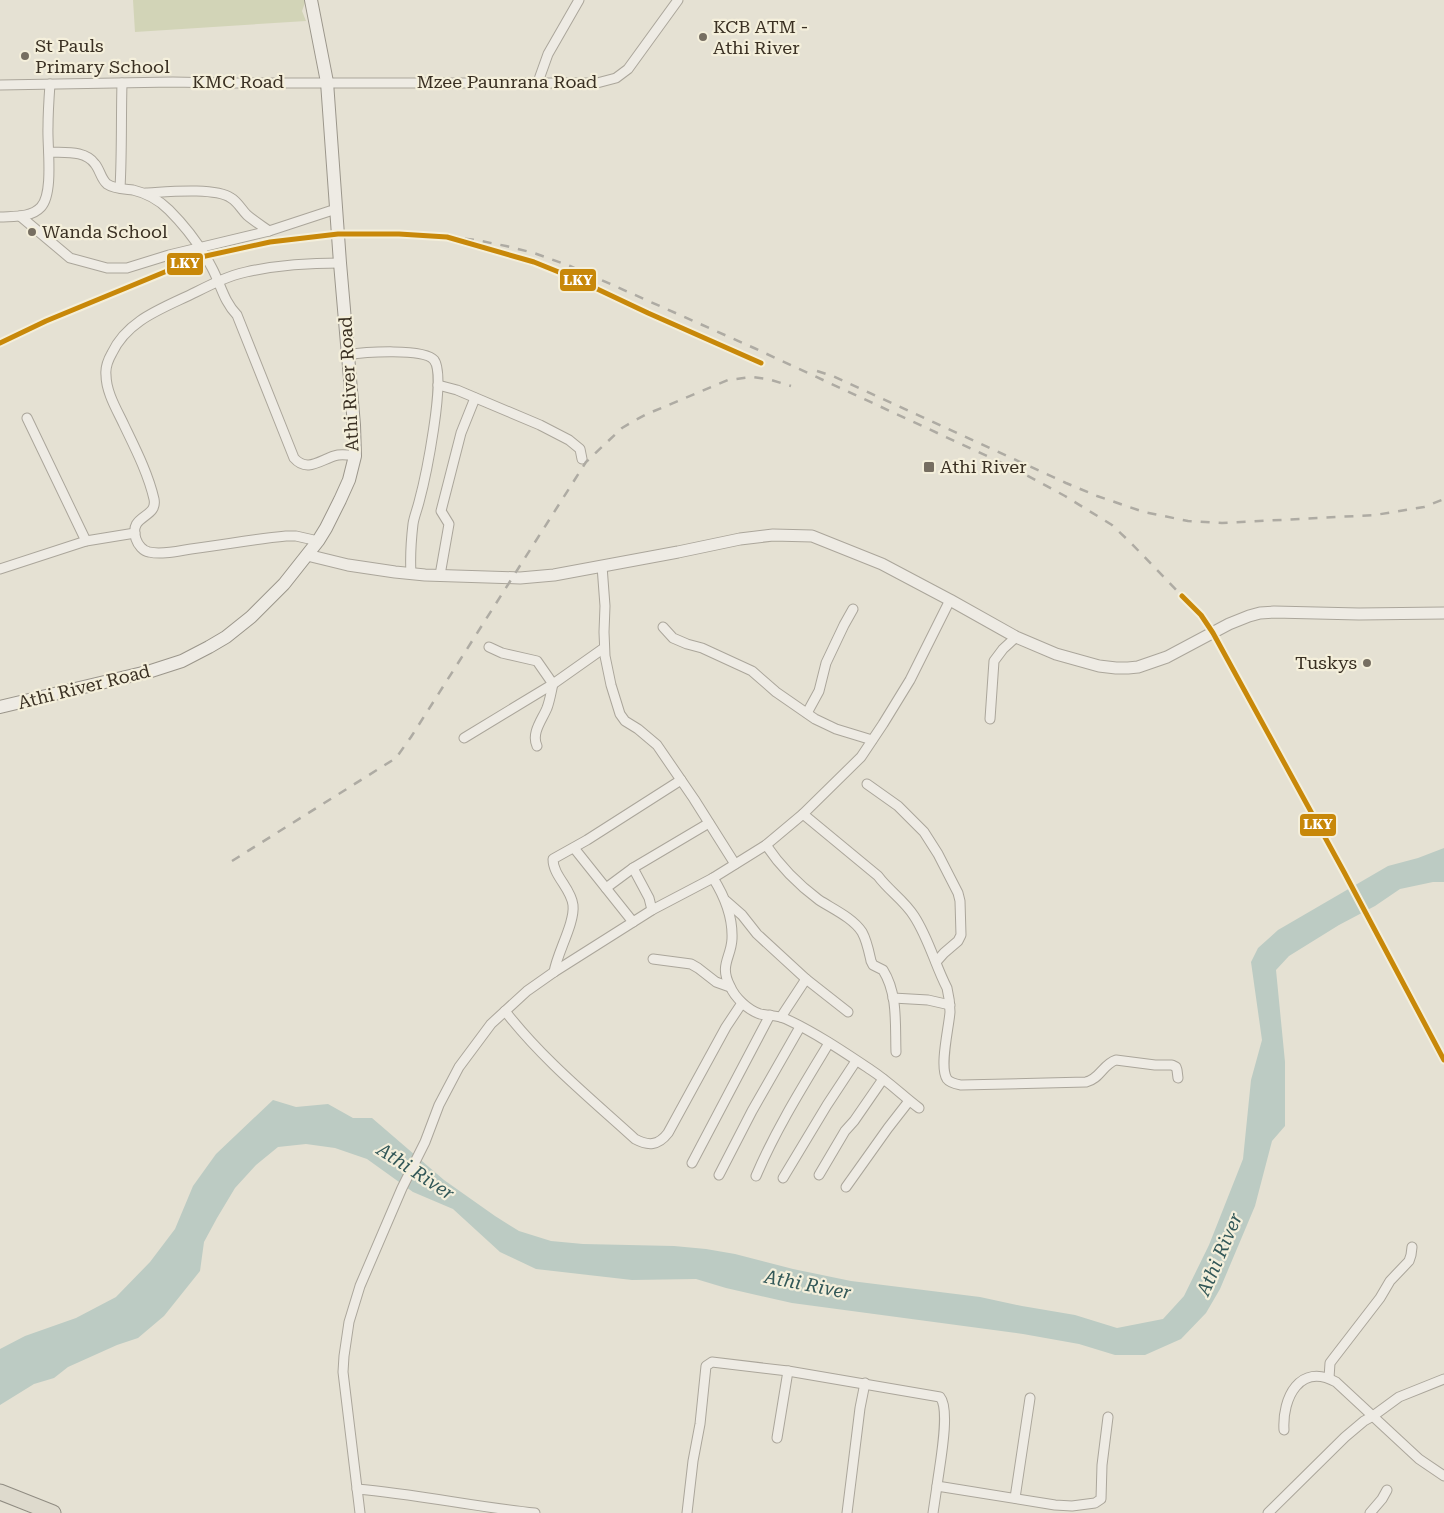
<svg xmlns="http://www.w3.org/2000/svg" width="1444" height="1513" font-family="'Roboto Serif',serif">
	<rect width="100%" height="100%" fill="#e5e1d3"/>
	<path fill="#d2d4b7" d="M 133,0 L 306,0 L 302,11 L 306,21 L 135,32 Z"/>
	<path fill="#bccbc3" d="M 1444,848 L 1444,882 L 1433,882 L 1400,889 L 1375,906 L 1339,925 L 1289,956 L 1276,970 L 1285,1062 L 1285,1126 L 1272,1141 L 1255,1206 L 1220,1289 L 1206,1313 L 1181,1339 L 1145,1355 L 1115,1355 L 1079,1344 L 1023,1334 L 792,1303 L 726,1288 L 696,1279 L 632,1280 L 536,1269 L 500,1252 L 453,1209 L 413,1192 L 367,1159 L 335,1148 L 306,1144 L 278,1147 L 256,1165 L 235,1188 L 217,1218 L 204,1242 L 200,1271 L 164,1316 L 138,1338 L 117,1345 L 68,1367 L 54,1378 L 34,1384 L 0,1405 L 0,1349 L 25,1336 L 76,1318 L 116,1297 L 150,1262 L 175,1229 L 193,1186 L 216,1154 L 273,1100 L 296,1107 L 328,1104 L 353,1118 L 372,1118 L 444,1180 L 495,1216 L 519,1231 L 551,1241 L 583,1244 L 674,1246 L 706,1249 L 735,1254 L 793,1269 L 851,1281 L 980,1297 L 1022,1306 L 1075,1315 L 1117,1328 L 1163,1319 L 1184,1296 L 1209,1245 L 1243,1159 L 1251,1080 L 1262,1040 L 1251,962 L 1258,948 L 1278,930 L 1388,866 L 1418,858 Z"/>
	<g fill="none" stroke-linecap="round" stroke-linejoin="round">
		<defs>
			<g id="minor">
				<path d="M 538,82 L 548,54 L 579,0"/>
				<path d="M 0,85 L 173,82 L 221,83 L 597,83 L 616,78 L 628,69 L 678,0"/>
				<path d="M 49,152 C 65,153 85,150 95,164 C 100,170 101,179 107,184 C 114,189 125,189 133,190 C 146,193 159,200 169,210 C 186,227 201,247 212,268 C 221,285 224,302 237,315 L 294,458 C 308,474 322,458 338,455 C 344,454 349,455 355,456"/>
				<path d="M 120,188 C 122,153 121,118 122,83"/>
				<path d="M 146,193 C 166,192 215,187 231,198 C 238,202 241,209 247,215 C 254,221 262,226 269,231"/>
				<path d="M 20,216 L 70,258 L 107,268 L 127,268 L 169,255 L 269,231 L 336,209"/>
				<path d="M 0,217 C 13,216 31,218 41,207 C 54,193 47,145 48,127 C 48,112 49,98 50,84"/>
				<path d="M 348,355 C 364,352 424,348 434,360 C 447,376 425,480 419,502 C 417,510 414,517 413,524 C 411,541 410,557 411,574"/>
				<path d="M 438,385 L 457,390 L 540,425 L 569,440 L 580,449 L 582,459"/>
				<path d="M 27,418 L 86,541"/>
				<path d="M 318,541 L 296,536 L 286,536 C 254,539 223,545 191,549 C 178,551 162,555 149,552 C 143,551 138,545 136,539 C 128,514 158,519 154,499 C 148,473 135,448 124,425 C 117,410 106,392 106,375 C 105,367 108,360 112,353 C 128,319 164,308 196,292 C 212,284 228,276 246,272 C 277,265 308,263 340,263"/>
				<path d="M 602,566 L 605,606 L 604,632 L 605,656 L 611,685 L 620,714 L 625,721 L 638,729 L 657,745 L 694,799 L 735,864"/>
				<path d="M 0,569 L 86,541 L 135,533"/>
				<path d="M 440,575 L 449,524 L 441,511 L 461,433 L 475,398"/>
				<path d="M 663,627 L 673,638 L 687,644 L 702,648 L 752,671 L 776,692 L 815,719 L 836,729 L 872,740"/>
				<path d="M 489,647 L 502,653 L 537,661 L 553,684 C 551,692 550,700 547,708 C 542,720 531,733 537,746"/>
				<path d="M 807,713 L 819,691 L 826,663 L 844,625 L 853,609"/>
				<path d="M 990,719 L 994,661 L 1003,649 L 1016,637"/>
				<path d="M 464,738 L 553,684 L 604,648"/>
				<path d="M 867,784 L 898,806 L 924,832 L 938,854 L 958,893 L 960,901 L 961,935 L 958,941 L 944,953 L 936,962"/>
				<path d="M 803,814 L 878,876 C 889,891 904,900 914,916 C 929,939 935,965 947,988 C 949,996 950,1004 950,1012 C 949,1027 939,1067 947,1079 C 950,1083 956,1084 961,1085 L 1086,1082 C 1100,1079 1103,1064 1116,1060 L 1155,1065 L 1172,1065 L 1176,1067 L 1177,1070 L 1178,1078"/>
				<path d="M 766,845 C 780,866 799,885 819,900 C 833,909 853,918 862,932 C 867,941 869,952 871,961 L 873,965 L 883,970 C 898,994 895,1024 896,1052"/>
				<path d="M 574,848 L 633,922"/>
				<path d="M 713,878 C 725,897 733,916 732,939 C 731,958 719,965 730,986 C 735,998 748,1010 760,1014 C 769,1016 777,1015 786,1019 C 816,1033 844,1052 871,1070 C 888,1081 903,1096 919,1108"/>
				<path d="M 606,888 L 633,868"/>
				<path d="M 726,901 L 742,915 L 757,934 L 806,979 L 781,1017"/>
				<path d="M 652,910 L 649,898 L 633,868 L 709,823"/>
				<path d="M 653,959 L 691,964 L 698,968 L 716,982 L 730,987"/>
				<path d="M 554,972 C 557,953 575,923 573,905 C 571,888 553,876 553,859 L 587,840 L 681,780"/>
				<path d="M 806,979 L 848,1012"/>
				<path d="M 893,998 L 928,1000 L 950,1005"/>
				<path d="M 505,1011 C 542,1059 590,1098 635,1139 C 648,1146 658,1146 668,1133 L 726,1027 L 742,1003"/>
				<path d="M 692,1163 L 770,1015"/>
				<path d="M 719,1175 L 752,1111 L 800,1027"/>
				<path d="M 819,1175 L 845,1131 L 854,1121 L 883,1079"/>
				<path d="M 756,1176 C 776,1129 803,1086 829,1043"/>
				<path d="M 783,1178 L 827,1105 L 856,1061"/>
				<path d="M 846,1187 L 888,1128 L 909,1101"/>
				<path d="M 1329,1378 L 1330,1363 L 1333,1359 L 1380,1298 L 1390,1281 L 1409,1261 L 1411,1255 L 1412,1247"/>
				<path d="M 1284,1430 C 1282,1398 1300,1362 1336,1382 L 1419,1459 L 1444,1476"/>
				<path d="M 777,1438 L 788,1371"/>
				<path d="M 357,1489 C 416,1494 475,1507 535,1513"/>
				<path d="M 1015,1498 L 1030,1398"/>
				<path d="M 360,1513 L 343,1372 L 344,1356 L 349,1322 L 360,1286 L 402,1188 L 425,1142 L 439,1105 L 459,1067 L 491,1024 L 527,991 L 554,972 L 652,910 L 713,878 L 766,845 L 803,814 L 861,757 L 883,724 L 910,680 L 950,600"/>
				<path d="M 687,1513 L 693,1461 L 700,1424 L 706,1366 L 712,1362 L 788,1371 L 940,1397 C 951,1410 939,1468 937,1486"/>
				<path d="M 847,1513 L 860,1408 L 865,1383"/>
				<path d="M 933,1513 L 937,1486 L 1055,1505 L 1072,1506 L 1095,1503 L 1101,1499 L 1102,1465 L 1108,1417"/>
				<path d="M 1268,1513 L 1345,1437 L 1364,1421 L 1373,1416 L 1399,1397 L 1444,1379"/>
				<path d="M 1370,1513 L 1382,1499 L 1387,1490"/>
			</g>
			<path id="tertiary" d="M 307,555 L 348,565 L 395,572 L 425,575 L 520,578 L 554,575 L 678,552 L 740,539 L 773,535 L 812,536 L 882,564 L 950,600 L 1016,637 L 1056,654 L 1099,666 L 1116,668 L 1128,668 L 1138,667 L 1167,657 L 1229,624 L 1249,616 L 1260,613 L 1274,612 L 1359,614 L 1444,613"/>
			<path id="secondary" d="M 0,707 L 151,671 L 182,661 L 209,647 L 226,637 L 251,617 L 284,584 L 318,541 L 326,528 L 340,500 L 349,480 L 355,456 L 354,425 L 340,263 L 327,82 L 311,0"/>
			<path id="trunk" d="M 0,1492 L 53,1513"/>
		</defs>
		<use href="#minor" stroke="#aba69b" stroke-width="11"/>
		<use href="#tertiary" stroke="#aba69b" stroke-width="13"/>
		<use href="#secondary" stroke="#9b968b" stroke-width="14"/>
		<use href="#trunk" stroke="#908c82" stroke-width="17"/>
		<use href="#minor" stroke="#eeebe4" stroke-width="9"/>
		<use href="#tertiary" stroke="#eeebe4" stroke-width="11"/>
		<use href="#secondary" stroke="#eeebe4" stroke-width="12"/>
		<use href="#trunk" stroke="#dedacd" stroke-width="15"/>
		<g stroke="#aeaba3" stroke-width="2.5" stroke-dasharray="9 9" stroke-linecap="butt">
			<path d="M 447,237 L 476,240 L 506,246 L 534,253 L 570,266 L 754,348 L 1015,469 L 1065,496 L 1112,525 L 1131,543 L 1182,596"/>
			<path d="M 817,371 L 833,376 L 1066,483 L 1097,496 L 1144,512 L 1188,521 L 1222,523 L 1375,515 L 1424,507 L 1444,499"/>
			<path d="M 232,861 L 396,758 L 411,737 L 586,462 L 622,428 L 632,422 L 647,414 L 728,380 L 752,377 L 768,379 L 791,386"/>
		</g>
		<defs>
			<g id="rail-1">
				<path d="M 0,343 L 46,321 L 201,257 L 270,242 L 338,234 L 399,234 L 447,237 L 534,262 L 576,279 L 648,313 L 761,363"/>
				<path d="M 1182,596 L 1201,615 L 1213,633 L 1344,872 L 1444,1060"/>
			</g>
		</defs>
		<use href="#rail-1" stroke="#f4efdb" stroke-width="9"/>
		<use href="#rail-1" stroke="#c88809" stroke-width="5"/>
	</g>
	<g fill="#766e61" stroke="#f4efdb" stroke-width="2">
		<circle cx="703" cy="37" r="5"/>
		<circle cx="25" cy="56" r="5"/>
		<circle cx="32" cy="232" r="5"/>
		<rect x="923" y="461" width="12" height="12" rx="2.5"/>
		<circle cx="1367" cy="663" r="5"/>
	</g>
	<g text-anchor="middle" stroke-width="4.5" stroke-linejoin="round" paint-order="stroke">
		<g font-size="18" fill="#3a3023" stroke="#f4efdb" text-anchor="start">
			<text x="713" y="33">KCB ATM -<tspan x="713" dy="21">Athi River</tspan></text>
			<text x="35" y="52">St Pauls<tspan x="35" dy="21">Primary School</tspan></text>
			<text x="42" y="238">Wanda School</text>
			<text x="940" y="473">Athi River</text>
			<text x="1357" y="669" text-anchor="end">Tuskys</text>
		</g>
		<g font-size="18" fill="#3a3023" stroke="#f4efdb">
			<text x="238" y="88">KMC Road</text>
			<text x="507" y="88">Mzee Paunrana Road</text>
			<text transform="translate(349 384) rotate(-93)" y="6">Athi River Road</text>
			<text transform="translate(84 687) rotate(-14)" y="6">Athi River Road</text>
		</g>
		<g font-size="19" font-style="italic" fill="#335858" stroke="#f4efdb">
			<text transform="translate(416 1171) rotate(33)" y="7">Athi River</text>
			<text transform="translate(1219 1254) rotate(-67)" y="7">Athi River</text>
			<text transform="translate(808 1284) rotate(11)" y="7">Athi River</text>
		</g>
	</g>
	<g stroke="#f4efdb" stroke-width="2">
		<rect x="166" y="252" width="38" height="24" rx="5" fill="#c88809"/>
		<rect x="559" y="268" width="38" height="24" rx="5" fill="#c88809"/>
		<rect x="1299" y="813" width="38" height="24" rx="5" fill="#c88809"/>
	</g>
	<g font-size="14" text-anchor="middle" font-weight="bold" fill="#fff">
		<text x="185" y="268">LKY</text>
		<text x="578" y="285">LKY</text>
		<text x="1318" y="829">LKY</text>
	</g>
</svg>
